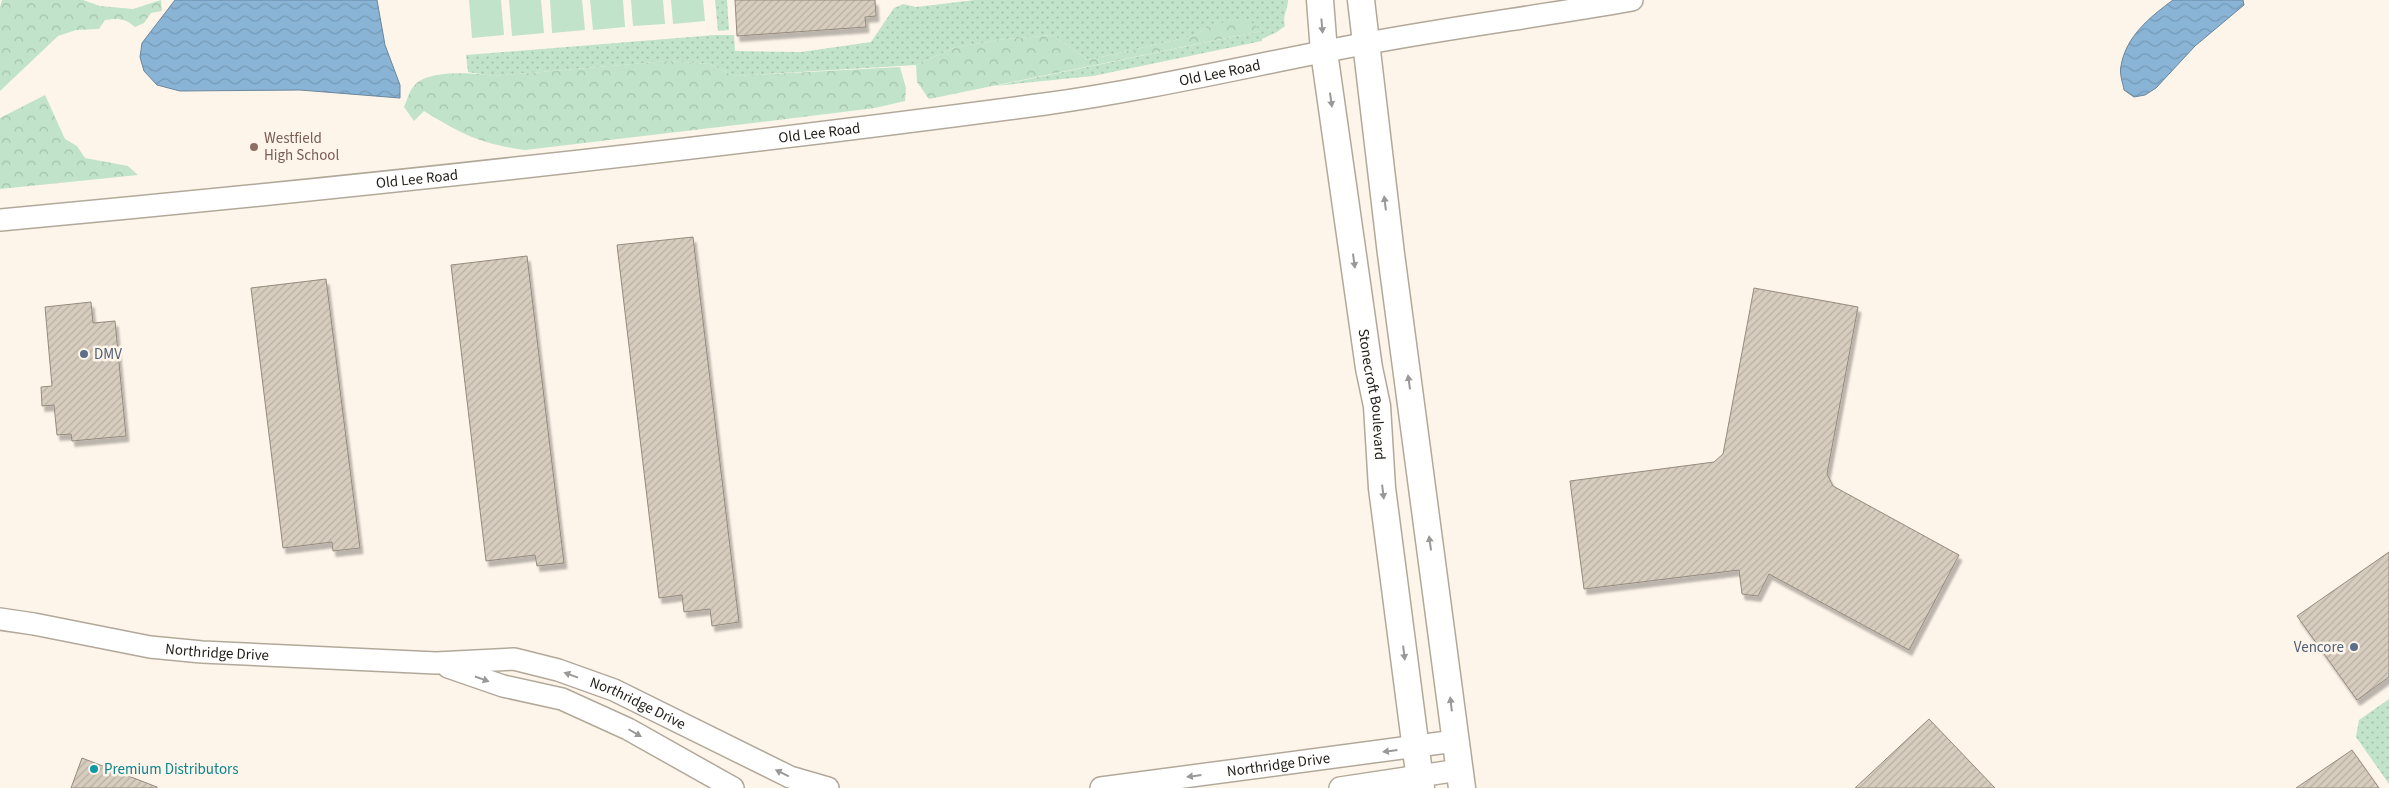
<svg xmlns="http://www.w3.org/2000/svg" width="2389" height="788" font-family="'Source Sans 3',sans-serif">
	<defs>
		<pattern id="grass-dots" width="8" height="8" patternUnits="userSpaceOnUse" patternTransform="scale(1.25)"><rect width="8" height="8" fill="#c0e3ca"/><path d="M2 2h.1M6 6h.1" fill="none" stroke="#a5c2ad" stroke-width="1.8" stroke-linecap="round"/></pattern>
		<pattern id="forest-crowns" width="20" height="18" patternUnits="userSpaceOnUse" patternTransform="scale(1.25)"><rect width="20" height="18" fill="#c0e3ca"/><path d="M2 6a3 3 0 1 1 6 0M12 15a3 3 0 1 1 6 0" fill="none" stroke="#a5c2ad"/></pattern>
		<pattern id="water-waves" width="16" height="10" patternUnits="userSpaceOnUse" patternTransform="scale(1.25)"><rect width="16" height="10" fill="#89b4d5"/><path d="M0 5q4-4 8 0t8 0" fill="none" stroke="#769ab6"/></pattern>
		<pattern id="building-hatch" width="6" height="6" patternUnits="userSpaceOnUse" patternTransform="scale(1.25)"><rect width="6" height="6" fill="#d7cdbf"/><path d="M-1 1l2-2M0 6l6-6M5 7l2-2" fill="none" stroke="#b8afa3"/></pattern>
		<filter id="shadow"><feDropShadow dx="3" dy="5.5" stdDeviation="1" flood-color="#0004"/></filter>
	</defs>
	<rect width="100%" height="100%" fill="#fef5ea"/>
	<g fill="url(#grass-dots)">
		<path d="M 715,0 L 727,0 L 729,30 L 718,31 Z"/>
		<path d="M 975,0 L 1288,0 C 1288,10 1282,15 1285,26 L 1277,32 L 1262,39 L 1262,41 L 1093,76 L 995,86 L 1261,31 L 1207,28 L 1193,36 L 1088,60 L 1053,35 L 1006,39 L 956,47 L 916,65 L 734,76 L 710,64 L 668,61 L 494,76 L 468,72 L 466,55 L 715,35 L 734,35 L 735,51 L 801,52 L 871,42 L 894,8 L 903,4 L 916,7 Z"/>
		<path d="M 2389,699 L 2389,784 L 2356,737 L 2359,720 Z"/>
	</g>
	<g fill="url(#forest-crowns)">
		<path d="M 2,0 L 83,0 L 100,6 L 133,9 L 161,0 L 162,11 L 151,13 L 144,23 L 135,27 C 125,18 118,18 105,20 L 99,29 L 76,30 L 58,36 L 0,91 L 0,7 Z"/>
		<path d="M 1230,20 L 1251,22 L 1261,31 L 929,99 L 917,82 L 916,65 L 956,47 L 1006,39 L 1053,35 L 1088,60 L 1193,36 L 1207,28 Z"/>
		<path d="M 668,61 L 710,64 L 734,76 L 900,67 L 906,88 L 905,101 L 875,108 L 753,123 L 525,150 C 481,144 461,134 424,111 L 414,121 L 404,107 C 407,101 409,91 414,86 C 427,69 475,73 494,76 Z"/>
		<path d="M 45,95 L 65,139 L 77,146 L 85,158 L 128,166 L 138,175 L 0,189 L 0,118 Z"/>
	</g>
	<g fill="#c0e3ca">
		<path d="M 469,0 L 501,0 L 504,35 L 472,38 Z"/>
		<path d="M 509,0 L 541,0 L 544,33 L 512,36 Z"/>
		<path d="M 550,0 L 582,0 L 585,30 L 552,33 Z"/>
		<path d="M 590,0 L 623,0 L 625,27 L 593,30 Z"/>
		<path d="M 631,0 L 663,0 L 665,24 L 633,26 Z"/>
		<path d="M 671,0 L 703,0 L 705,21 L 673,24 Z"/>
	</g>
	<g fill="url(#water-waves)" stroke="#6a869c">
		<path d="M 175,0 L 377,0 L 385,45 L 400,85 L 400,98 L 300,90 L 180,91 L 157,85 L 144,71 L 140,57 L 142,43 Z"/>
		<path d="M 2173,0 L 2243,0 L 2244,5 L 2195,46 L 2156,88 L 2145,95 L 2134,97 L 2124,90 C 2123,83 2119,74 2121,66 C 2126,36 2150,17 2173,0 Z"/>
	</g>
	<g fill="url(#building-hatch)" stroke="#948a7d" filter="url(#shadow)">
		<path d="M 735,0 L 875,0 L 876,16 L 865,17 L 866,27 L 737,36 Z"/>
		<path d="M 693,237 L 739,622 L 712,626 L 710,609 L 684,612 L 682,595 L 659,598 L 617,245 Z"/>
		<path d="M 527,256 L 564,563 L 537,566 L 535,555 L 486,561 L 451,265 Z"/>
		<path d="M 326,279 L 360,548 L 333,551 L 332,542 L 283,548 L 251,288 Z"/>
		<path d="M 1754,288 L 1858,307 L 1827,474 L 1833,486 L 1959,555 L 1909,650 L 1769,574 L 1758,596 L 1742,594 L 1739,570 L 1584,589 L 1570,481 L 1714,462 L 1723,454 Z"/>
		<path d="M 91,302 L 93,323 L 115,321 L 126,436 L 72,441 L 71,434 L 57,435 L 54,405 L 42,406 L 41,387 L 52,386 L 45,307 Z"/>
		<path d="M 2389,552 L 2389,677 L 2357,700 L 2297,616 Z"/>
		<path d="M 1929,719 L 1995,788 L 1855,788 Z"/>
		<path d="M 2352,750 L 2379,788 L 2296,788 Z"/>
		<path d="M 82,758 L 157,787 L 157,788 L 71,788 Z"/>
	</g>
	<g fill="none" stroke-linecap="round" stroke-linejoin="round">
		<defs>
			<g id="minor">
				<path id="s1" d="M 0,220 C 349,188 698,150 1045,104 C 1152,89 1257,64 1363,44 C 1452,27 1543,16 1632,0"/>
				<path id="s2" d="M 0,619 L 34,624 L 150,647 L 202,652 L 436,663 L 514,659 L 558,670 L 614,690 L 790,777 L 828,788"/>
				<path d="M 448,667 L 503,686 L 562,699 L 628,729 L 733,788"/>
				<path id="s3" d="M 1101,788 L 1455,741"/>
				<path d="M 1340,788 L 1459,770"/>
			</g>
			<g id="major">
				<path id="s4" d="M 1320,0 L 1324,52 L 1369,368 L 1377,406 L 1382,488 L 1421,788"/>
				<path d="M 1361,0 L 1391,254 L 1462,788"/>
			</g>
		</defs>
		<use href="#minor" stroke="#b2a89a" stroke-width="24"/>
		<use href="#major" stroke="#b2a89a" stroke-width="29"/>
		<use href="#minor" stroke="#fff" stroke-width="21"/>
		<use href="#major" stroke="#fff" stroke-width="26"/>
	</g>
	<defs><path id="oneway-solid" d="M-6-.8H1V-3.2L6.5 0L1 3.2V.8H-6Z" transform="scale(1.25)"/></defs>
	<g fill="#9b9997">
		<use href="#oneway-solid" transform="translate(1322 26) rotate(85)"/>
		<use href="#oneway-solid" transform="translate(1331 100) rotate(82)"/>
		<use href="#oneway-solid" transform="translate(1385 203) rotate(-97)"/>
		<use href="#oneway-solid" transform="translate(1354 261) rotate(82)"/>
		<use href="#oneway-solid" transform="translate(1409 382) rotate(-98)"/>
		<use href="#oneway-solid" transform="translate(1383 492) rotate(83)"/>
		<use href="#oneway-solid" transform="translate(1430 543) rotate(-98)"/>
		<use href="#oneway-solid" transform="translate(1404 653) rotate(83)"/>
		<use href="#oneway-solid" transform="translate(571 675) rotate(-160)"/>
		<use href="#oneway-solid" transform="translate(482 679) rotate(19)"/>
		<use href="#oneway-solid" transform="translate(1451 704) rotate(-97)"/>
		<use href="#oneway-solid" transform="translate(635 733) rotate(30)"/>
		<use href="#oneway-solid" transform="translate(1390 751) rotate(173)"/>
		<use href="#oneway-solid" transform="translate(782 773) rotate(-154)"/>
		<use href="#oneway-solid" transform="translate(1194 776) rotate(173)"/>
	</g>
	<circle fill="#8d6e63" stroke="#fef5ea" stroke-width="2" cx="254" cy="147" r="5"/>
	<g fill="#5c6f8a" stroke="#fef5ea" stroke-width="2">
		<circle cx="84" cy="354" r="5"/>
		<circle cx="2354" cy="647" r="5"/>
	</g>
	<circle fill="#0f9aa8" stroke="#fef5ea" stroke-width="2" cx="94" cy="769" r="5"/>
	<g text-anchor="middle" stroke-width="5" stroke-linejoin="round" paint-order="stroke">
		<g font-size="15" fill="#201c17" stroke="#fef5ea">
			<text dy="5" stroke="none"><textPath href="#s1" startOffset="1229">Old Lee Road</textPath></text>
			<text dy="5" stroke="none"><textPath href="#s1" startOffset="824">Old Lee Road</textPath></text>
			<text dy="5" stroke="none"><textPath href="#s1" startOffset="419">Old Lee Road</textPath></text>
			<text dy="5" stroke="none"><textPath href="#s4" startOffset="398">Stonecroft Boulevard</textPath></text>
			<text dy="5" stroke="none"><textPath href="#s2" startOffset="220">Northridge Drive</textPath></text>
			<text dy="5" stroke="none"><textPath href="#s2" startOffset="649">Northridge Drive</textPath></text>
			<text dy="5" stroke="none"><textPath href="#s3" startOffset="179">Northridge Drive</textPath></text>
		</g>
		<g font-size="15" fill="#785e54" stroke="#fef5ea" text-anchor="start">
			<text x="264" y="143">Westfield<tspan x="264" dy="17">High School</tspan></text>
		</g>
		<g font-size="15" fill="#4e5e75" stroke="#fef5ea" text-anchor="start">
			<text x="94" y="359">DMV</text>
			<text x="2344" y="652" text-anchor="end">Vencore</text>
		</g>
		<g font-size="15" fill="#0d838f" stroke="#fef5ea" text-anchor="start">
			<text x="104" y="774">Premium Distributors</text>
		</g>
	</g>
</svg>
